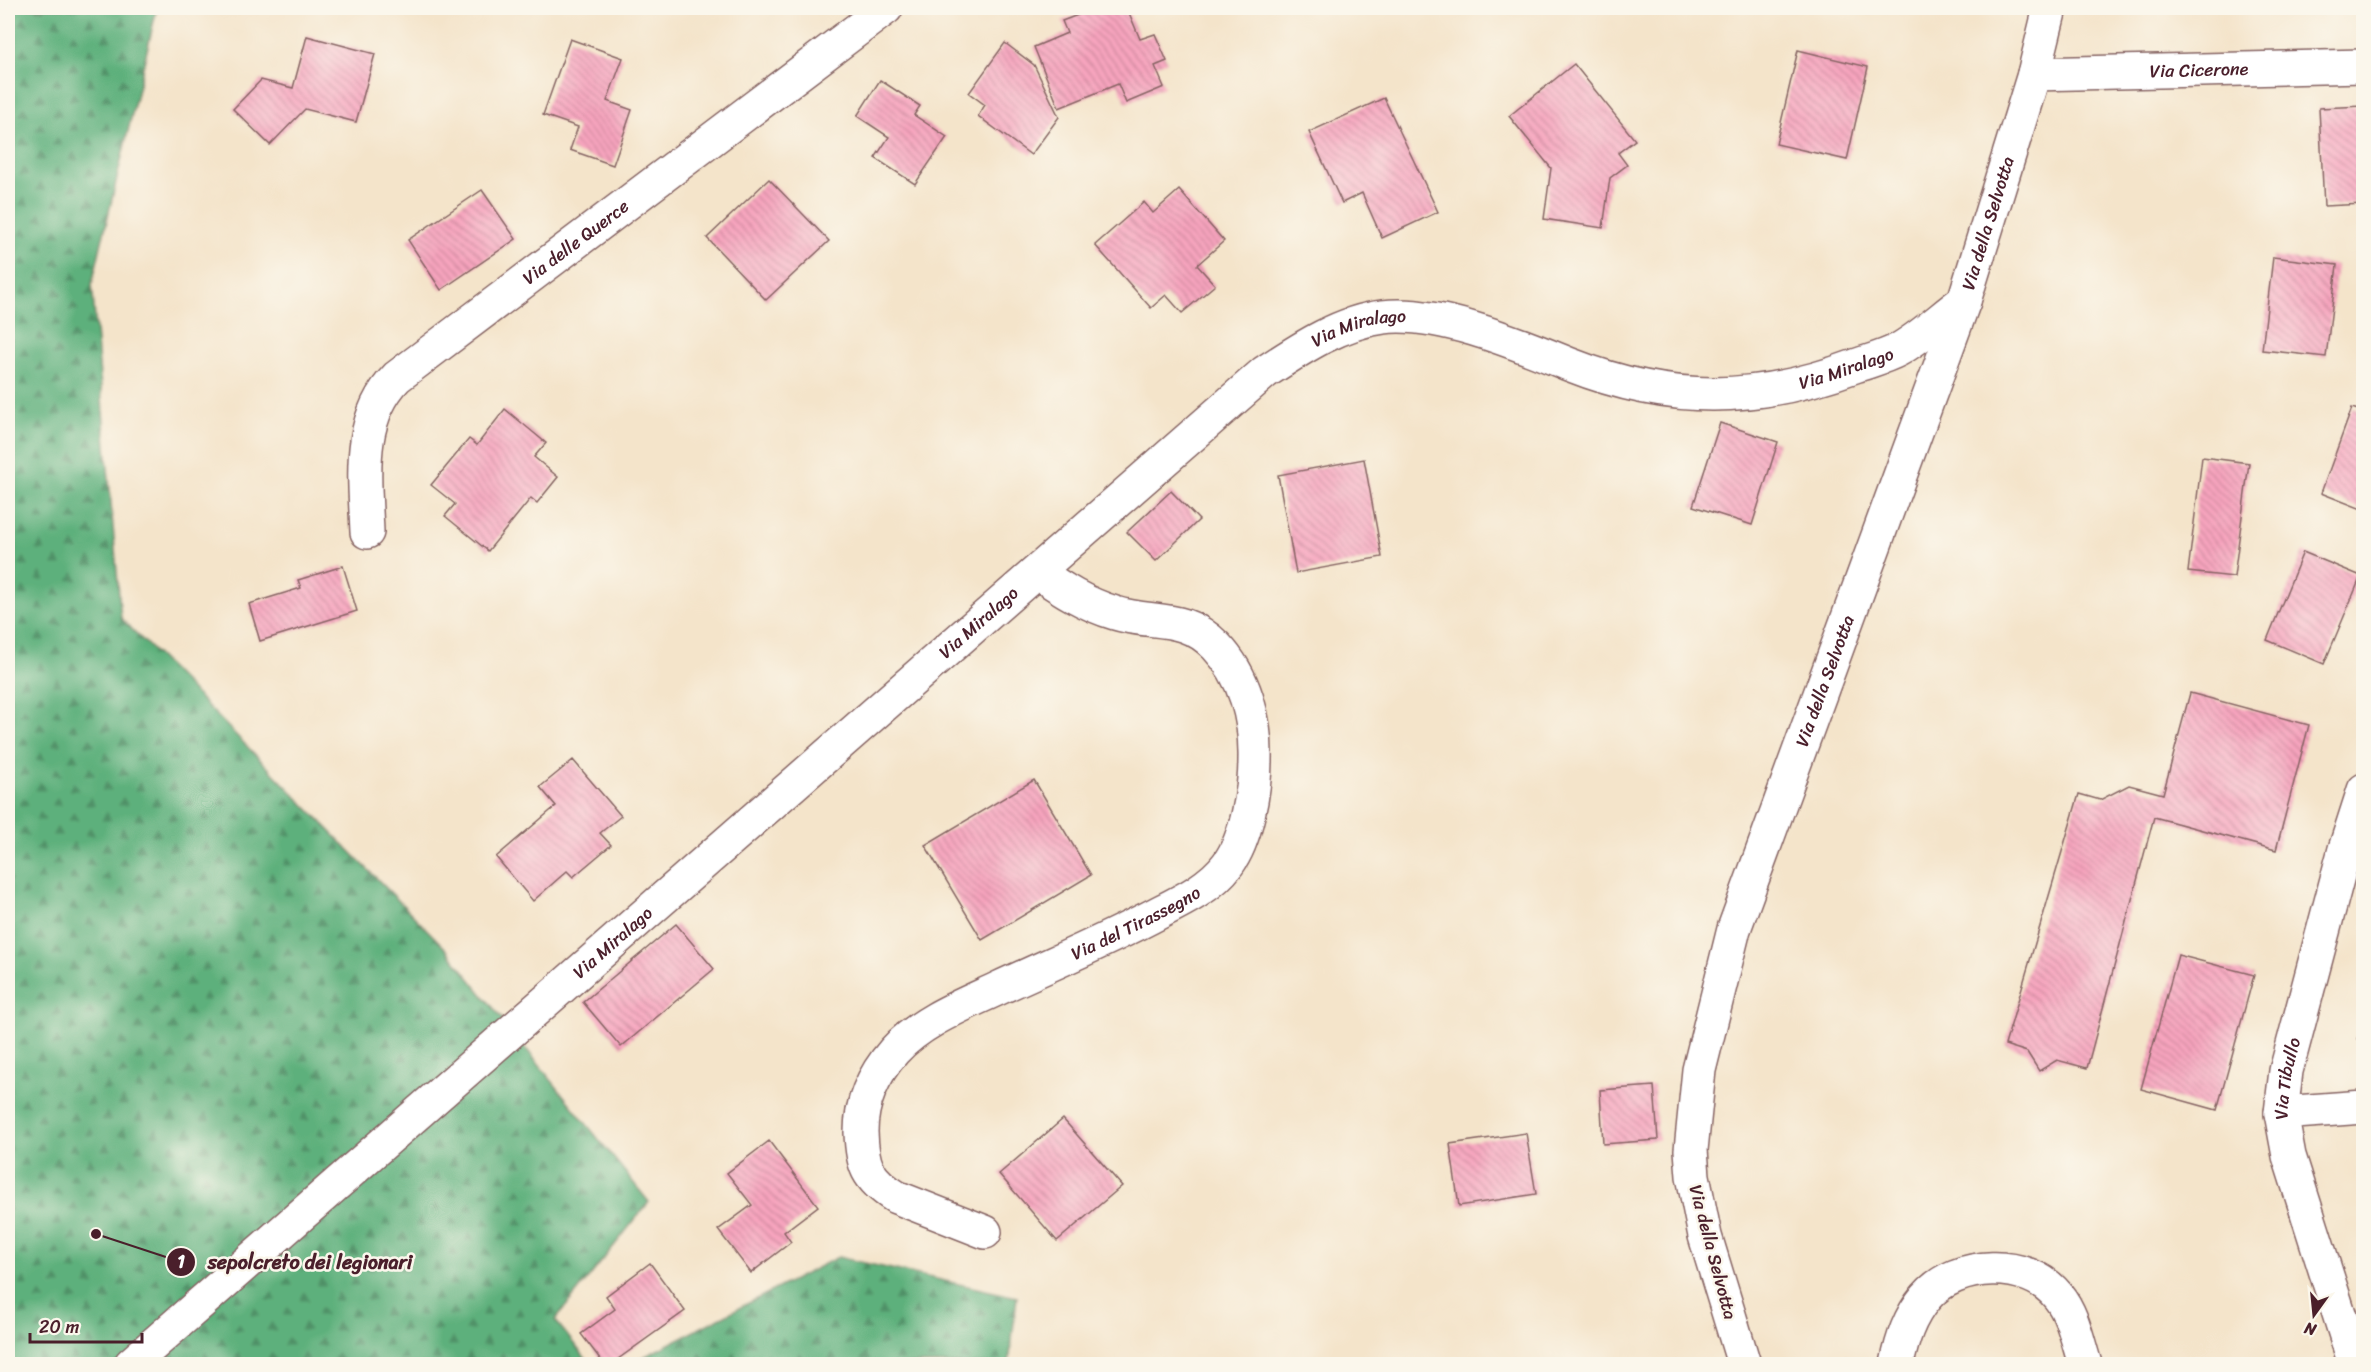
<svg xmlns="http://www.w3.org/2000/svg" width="2371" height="1372" font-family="Sriracha,sans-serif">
	<defs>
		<pattern id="forest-firs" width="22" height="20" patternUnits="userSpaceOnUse" patternTransform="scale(1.5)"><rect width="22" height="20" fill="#5db07c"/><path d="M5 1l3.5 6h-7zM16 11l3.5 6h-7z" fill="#4f8f66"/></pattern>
		<pattern id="building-back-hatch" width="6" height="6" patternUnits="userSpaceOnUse" patternTransform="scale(1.5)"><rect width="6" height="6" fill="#f7a4be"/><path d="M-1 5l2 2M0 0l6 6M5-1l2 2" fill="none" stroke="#ca859b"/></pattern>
	</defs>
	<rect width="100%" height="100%" fill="#fbf7ec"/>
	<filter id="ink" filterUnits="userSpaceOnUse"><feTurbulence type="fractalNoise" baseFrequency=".0167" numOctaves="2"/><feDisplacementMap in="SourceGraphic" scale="12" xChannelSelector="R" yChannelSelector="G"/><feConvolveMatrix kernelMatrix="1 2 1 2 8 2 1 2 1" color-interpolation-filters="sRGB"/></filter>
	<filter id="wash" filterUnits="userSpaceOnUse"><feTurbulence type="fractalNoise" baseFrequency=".008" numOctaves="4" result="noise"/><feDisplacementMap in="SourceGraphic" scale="24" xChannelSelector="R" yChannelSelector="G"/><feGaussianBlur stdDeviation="1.35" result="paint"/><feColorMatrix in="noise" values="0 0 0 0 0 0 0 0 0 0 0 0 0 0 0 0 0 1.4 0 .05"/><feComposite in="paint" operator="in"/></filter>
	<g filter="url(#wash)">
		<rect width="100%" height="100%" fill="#f4e4ca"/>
		<g fill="url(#forest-firs)" stroke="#546854" stroke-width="1.5">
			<path d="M 8,8 L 157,8 L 92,284 L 121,618 L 447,950 L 649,1202 L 555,1320 L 590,1364 L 8,1364 Z"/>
			<path d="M 838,1257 L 1017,1297 L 1009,1364 L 630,1364 Z"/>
		</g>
		<g id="blocks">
			<g fill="url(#building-back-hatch)">
				<path d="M 1096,8 L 1127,8 L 1140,39 L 1155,34 L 1167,61 L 1155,66 L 1164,87 L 1126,103 L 1118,84 L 1059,108 L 1034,47 L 1067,33 L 1062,21 Z"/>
				<path d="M 307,36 L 375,54 L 356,122 L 305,109 L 270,145 L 233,109 L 261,80 L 293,88 Z"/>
				<path d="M 570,39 L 623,58 L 607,101 L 632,110 L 613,165 L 570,150 L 578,127 L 543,115 Z"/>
				<path d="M 1005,43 L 1034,65 L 1059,117 L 1031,155 L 978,116 L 985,105 L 969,93 Z"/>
				<path d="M 1798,50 L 1868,67 L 1847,160 L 1776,144 Z"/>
				<path d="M 1574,64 L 1635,140 L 1618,153 L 1627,165 L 1610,178 L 1603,228 L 1544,219 L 1551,168 L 1509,116 Z"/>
				<path d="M 880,80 L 920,106 L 914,115 L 947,137 L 915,184 L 875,158 L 889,137 L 857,116 Z"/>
				<path d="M 1384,98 L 1438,212 L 1382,238 L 1362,193 L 1342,203 L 1309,132 Z"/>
				<path d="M 2364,106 L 2364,204 L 2324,206 L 2319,108 Z"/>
				<path d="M 769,179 L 829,241 L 766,300 L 707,238 Z"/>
				<path d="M 482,190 L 516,239 L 441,290 L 408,240 Z"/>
				<path d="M 1179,190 L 1224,241 L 1197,265 L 1215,285 L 1182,313 L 1166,295 L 1151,308 L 1095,245 L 1144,202 L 1153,213 Z"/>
				<path d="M 2273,257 L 2337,265 L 2326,357 L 2262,350 Z"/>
				<path d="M 2352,408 L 2364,412 L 2364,510 L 2321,493 Z"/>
				<path d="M 505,409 L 546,443 L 534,457 L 558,477 L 537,503 L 531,498 L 488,551 L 445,516 L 455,504 L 431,485 L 469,439 L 477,445 Z"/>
				<path d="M 1720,423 L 1778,442 L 1752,525 L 1693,506 Z"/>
				<path d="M 2202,457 L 2249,463 L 2234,577 L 2188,572 Z"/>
				<path d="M 1364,459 L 1382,557 L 1296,573 L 1278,475 Z"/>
				<path d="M 1171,491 L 1199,520 L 1156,561 L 1127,532 Z"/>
				<path d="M 2303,552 L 2361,576 L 2324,664 L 2267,640 Z"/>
				<path d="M 343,566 L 357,611 L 260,641 L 249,604 L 301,588 L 298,580 Z"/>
				<path d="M 2190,693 L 2309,725 L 2276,850 L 2154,817 L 2087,1068 L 2057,1060 L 2039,1071 L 2027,1052 L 2005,1045 L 2079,794 L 2100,800 L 2129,785 L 2163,794 Z"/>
				<path d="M 573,760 L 621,816 L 600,833 L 611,845 L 573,877 L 567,871 L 533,901 L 496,857 L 556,806 L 540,787 Z"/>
				<path d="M 1034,780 L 1091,875 L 982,940 L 925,845 Z"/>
				<path d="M 676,924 L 714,969 L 621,1047 L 583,1002 Z"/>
				<path d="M 2178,955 L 2254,975 L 2217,1110 L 2141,1089 Z"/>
				<path d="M 2363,1022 L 2364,1022 L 2364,1041 L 2358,1039 Z"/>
				<path d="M 1654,1086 L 1658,1140 L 1603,1144 L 1600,1090 Z"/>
				<path d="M 1063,1119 L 1122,1186 L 1057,1241 L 999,1174 Z"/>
				<path d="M 1526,1133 L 1536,1194 L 1459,1206 L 1450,1144 Z"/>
				<path d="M 769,1141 L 818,1206 L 784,1232 L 791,1242 L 751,1273 L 718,1230 L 752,1205 L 727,1173 Z"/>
				<path d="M 650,1263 L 685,1311 L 611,1364 L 604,1364 L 581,1334 L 615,1309 L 606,1296 Z"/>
			</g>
		</g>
	</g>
	<g filter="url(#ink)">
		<use href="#blocks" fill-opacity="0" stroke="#866463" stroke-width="1.5"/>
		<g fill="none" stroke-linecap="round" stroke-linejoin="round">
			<defs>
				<g id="minor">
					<path id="s1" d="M 2034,74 L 2364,66"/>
					<path id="s2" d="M 367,532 C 365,478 356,419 397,377 L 886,8"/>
					<path d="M 2281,1113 L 2364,1107"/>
					<path id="s3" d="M 985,1232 L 896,1197 C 867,1179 862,1165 861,1132 C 861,1102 874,1074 894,1051 C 921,1021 963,1005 999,988 C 1053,963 1108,940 1160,912 C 1184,900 1212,886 1228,864 C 1246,840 1255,790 1255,760 C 1256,719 1245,676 1216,646 C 1184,613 1153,625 1115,613 C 1085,604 1062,589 1037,572"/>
					<path id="s4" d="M 131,1364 L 1265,372 C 1300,349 1340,322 1383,317 C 1439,310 1519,344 1571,365 C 1670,404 1756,403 1855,366 C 1869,361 1885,357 1898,350 C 1920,338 1943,316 1964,301"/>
					<path id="s5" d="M 1744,1364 L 1705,1236 L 1693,1176 L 1691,1150 L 1699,1070 L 1734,929 L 1964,301 L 2034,74 L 2050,8"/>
					<path d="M 1897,1364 C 1902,1340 1909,1317 1926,1297 C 1956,1261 2028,1258 2058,1296 C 2073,1314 2078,1343 2085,1364"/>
					<path id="s6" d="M 2355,1364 L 2289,1156 L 2281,1113 L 2286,1071 L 2345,849 L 2364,790"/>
				</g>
			</defs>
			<use href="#minor" stroke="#866463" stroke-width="36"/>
			<use href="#minor" stroke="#fff" stroke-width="33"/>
		</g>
	</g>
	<g text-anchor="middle" stroke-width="5" stroke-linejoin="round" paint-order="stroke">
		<g font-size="18" fill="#4a1f2b" stroke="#fbf7ec">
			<text dy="6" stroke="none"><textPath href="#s1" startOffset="165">Via Cicerone</textPath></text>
			<text dy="6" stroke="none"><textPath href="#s5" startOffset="1197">Via della Selvotta</textPath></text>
			<text dy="6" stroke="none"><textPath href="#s2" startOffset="387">Via delle Querce</textPath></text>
			<text dy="6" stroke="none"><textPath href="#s4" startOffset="1612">Via Miralago</textPath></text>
			<text dy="6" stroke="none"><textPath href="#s4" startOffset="2116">Via Miralago</textPath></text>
			<text dy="6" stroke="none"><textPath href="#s4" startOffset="1126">Via Miralago</textPath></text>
			<text dy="6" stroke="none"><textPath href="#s5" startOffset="711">Via della Selvotta</textPath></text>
			<text dy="6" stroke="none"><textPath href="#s3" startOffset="538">Via del Tirassegno</textPath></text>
			<text dy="6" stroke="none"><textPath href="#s4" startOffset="640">Via Miralago</textPath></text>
			<text dy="6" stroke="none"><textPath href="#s6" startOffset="297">Via Tibullo</textPath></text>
			<text transform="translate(1713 1252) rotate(75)" y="6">Via della Selvotta</text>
		</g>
	</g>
	<path fill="none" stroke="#4a1f2b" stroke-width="2" d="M96 1234L181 1262"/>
	<g fill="#4a1f2b" stroke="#fbf7ec" stroke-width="2">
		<circle cx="96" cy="1234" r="6"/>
		<circle cx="181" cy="1262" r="15"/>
	</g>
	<g font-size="18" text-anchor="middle" font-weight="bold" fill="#fff">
		<text x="181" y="1268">1</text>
	</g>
	<g font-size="20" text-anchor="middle" font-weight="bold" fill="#4a1f2b" stroke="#fbf7ec" stroke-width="5" stroke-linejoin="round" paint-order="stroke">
		<text x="310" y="1269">sepolcreto dei legionari</text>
	</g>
	<rect width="2371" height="1372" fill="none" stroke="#fbf7ec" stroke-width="30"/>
	<g transform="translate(2314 1315) rotate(195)" stroke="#fbf7ec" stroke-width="4.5" paint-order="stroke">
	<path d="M0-4.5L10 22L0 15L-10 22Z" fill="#4a1f2b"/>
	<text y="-9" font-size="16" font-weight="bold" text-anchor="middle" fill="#4a1f2b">N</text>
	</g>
	<path d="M30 1333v9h112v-9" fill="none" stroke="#4a1f2b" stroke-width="3"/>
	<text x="39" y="1333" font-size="18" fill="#4a1f2b" stroke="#fbf7ec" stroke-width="4.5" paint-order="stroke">20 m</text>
</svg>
